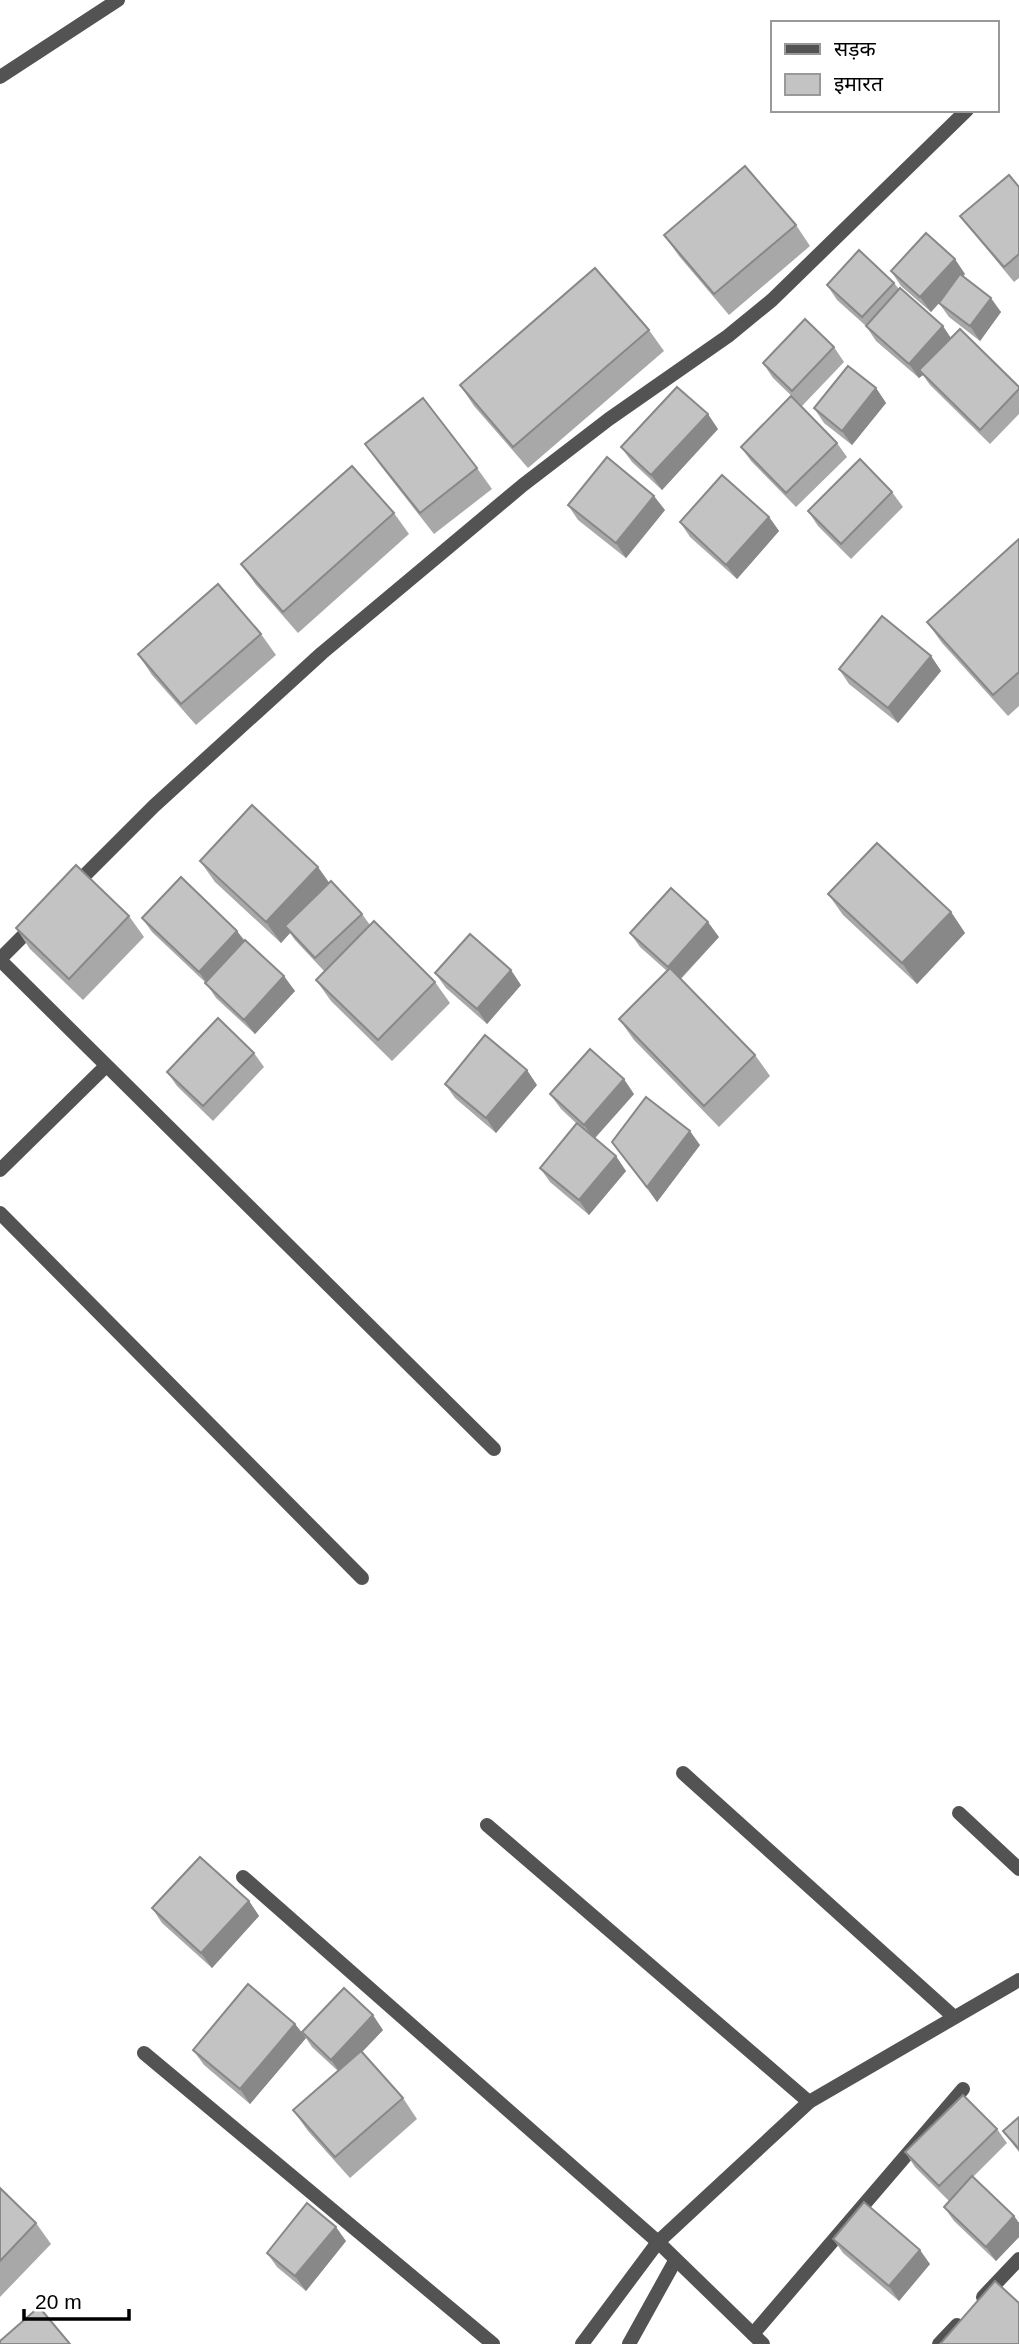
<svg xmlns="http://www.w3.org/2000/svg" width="1019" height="2344" font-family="Helvetica,'Noto Sans Devanagari',sans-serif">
	<rect width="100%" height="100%" fill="#fff"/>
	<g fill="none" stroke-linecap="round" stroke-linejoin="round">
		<g stroke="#535353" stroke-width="14">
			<path d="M 0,77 L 118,0"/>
			<path d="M 74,886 L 154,806 L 322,653 L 523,485 L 609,419 L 728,336 L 772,300 L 967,110"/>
			<path d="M 0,959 L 34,925"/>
			<path d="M 0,960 L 494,1449"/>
			<path d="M 0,1170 L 106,1066"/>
			<path d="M 0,1213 L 362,1578"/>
			<path d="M 683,1773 L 954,2017"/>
			<path d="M 959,1813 L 1019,1869"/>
			<path d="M 487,1825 L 809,2102"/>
			<path d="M 243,1877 L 658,2242 L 763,2344"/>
			<path d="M 144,2053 L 493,2344"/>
			<path d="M 983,2297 L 1019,2259"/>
			<path d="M 753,2334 L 963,2089"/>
			<path d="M 582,2344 L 658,2242 L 809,2102 L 1019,1980"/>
			<path d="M 629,2344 L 675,2261"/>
			<path d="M 939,2344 L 957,2325"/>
		</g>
	</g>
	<g fill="#a8a8a8">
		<path d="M 1019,187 L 1019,278 L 1014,282 L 971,230 L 960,216 Z"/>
		<path d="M 796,225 L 810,246 L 729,315 L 679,256 L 664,235 Z"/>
		<path d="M 891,271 L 965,274 L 963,276 L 1001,312 L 980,341 L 949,317 L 939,303 L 931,312 L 901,286 Z"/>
		<path d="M 894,283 L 899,289 L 951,338 L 1019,387 L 1019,414 L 990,444 L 930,385 L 923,375 L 919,378 L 876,341 L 866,326 L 837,300 L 827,285 Z"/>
		<path d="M 649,330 L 664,351 L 528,468 L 474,406 L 460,385 Z"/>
		<path d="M 834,347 L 844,362 L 802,406 L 773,378 L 763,363 Z"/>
		<path d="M 876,388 L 886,403 L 852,445 L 824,423 L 814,408 Z"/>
		<path d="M 718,429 L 662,490 L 632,462 L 621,447 Z"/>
		<path d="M 837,443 L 847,457 L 796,507 L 751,461 L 741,447 Z"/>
		<path d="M 365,444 L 477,468 L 492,489 L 434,534 L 380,465 Z"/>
		<path d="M 892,492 L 903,507 L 851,559 L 818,526 L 808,511 Z"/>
		<path d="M 568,505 L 665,510 L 626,558 L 578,520 Z"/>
		<path d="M 394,513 L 409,534 L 298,633 L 256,585 L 241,564 Z"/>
		<path d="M 769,517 L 779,531 L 737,579 L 690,537 L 680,522 Z"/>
		<path d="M 1019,539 L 1019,706 L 1008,716 L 942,643 L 927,622 Z"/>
		<path d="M 261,634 L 276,655 L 196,725 L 152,675 L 138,654 Z"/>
		<path d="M 931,656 L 941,671 L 898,723 L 849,684 L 839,669 Z"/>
		<path d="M 200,861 L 329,883 L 362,914 L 370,925 L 435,982 L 450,1003 L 392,1061 L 331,1001 L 316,980 L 325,972 L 295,940 L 290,933 L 281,943 L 215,882 Z"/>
		<path d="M 828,894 L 951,912 L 965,933 L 917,984 L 843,915 Z"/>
		<path d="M 129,916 L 144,937 L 83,1000 L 30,949 L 16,928 Z"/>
		<path d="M 142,918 L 245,941 L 295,991 L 255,1034 L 216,998 L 206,983 L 152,932 Z"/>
		<path d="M 630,933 L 719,937 L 681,979 L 755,1055 L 770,1076 L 719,1127 L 634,1040 L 619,1019 L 667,971 L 640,947 Z"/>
		<path d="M 435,973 L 521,985 L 487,1024 L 446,988 Z"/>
		<path d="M 254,1053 L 264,1067 L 213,1121 L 177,1086 L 167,1072 Z"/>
		<path d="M 445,1084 L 537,1085 L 496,1133 L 455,1098 Z"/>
		<path d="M 550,1094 L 634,1094 L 595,1138 L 626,1171 L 589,1215 L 550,1182 L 540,1168 L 577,1124 L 561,1109 Z"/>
		<path d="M 612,1142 L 700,1145 L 657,1202 Z"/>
		<path d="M 249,1901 L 259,1916 L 212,1968 L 162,1923 L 152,1908 Z"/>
		<path d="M 295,2024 L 306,2038 L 250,2104 L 204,2065 L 193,2050 Z"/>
		<path d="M 383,2030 L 362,2052 L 403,2098 L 417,2119 L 350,2178 L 308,2131 L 293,2110 L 338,2071 L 312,2047 L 302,2032 Z"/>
		<path d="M 1019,2117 L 1019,2152 L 1003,2131 Z"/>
		<path d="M 997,2129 L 1007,2143 L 973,2177 L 1014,2216 L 1019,2223 L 1019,2237 L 996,2261 L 954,2221 L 944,2207 L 949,2201 L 915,2167 L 905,2152 Z"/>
		<path d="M 0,2188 L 36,2223 L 51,2244 L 0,2297 Z"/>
		<path d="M 833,2239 L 930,2264 L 899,2301 L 843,2253 Z"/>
		<path d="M 346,2241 L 306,2291 L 277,2267 L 267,2253 Z"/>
	</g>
	<g fill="#888">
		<path d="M 955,259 L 965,274 L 931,312 L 920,297 Z"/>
		<path d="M 991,298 L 1001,312 L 980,341 L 970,326 Z"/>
		<path d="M 943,326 L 953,341 L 919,370 L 923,375 L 919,378 L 909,364 Z"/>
		<path d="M 876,388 L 886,403 L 852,445 L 842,431 Z"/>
		<path d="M 708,414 L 718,429 L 662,490 L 651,475 Z"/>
		<path d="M 654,496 L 665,510 L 626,558 L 616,543 Z"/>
		<path d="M 769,517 L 779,531 L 737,579 L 726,565 Z"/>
		<path d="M 931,656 L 941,671 L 898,723 L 888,708 Z"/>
		<path d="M 318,867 L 333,888 L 285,926 L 290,933 L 281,943 L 266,922 Z"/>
		<path d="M 951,912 L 965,933 L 917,984 L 902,963 Z"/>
		<path d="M 708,922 L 719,937 L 678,981 L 668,967 Z"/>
		<path d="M 237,931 L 248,945 L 209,986 L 199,972 Z"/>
		<path d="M 511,970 L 521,985 L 487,1024 L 477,1009 Z"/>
		<path d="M 284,976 L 295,991 L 255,1034 L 244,1020 Z"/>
		<path d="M 527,1070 L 537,1085 L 496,1133 L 486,1118 Z"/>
		<path d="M 624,1079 L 634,1094 L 594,1139 L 584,1125 Z"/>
		<path d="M 690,1131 L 700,1145 L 657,1202 L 647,1187 Z"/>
		<path d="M 616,1156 L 626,1171 L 589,1215 L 579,1200 Z"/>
		<path d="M 249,1901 L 259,1916 L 212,1968 L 201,1953 Z"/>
		<path d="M 373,2015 L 383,2030 L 341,2074 L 331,2060 Z"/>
		<path d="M 295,2024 L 306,2038 L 250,2104 L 240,2089 Z"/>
		<path d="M 1014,2216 L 1019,2223 L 1019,2237 L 996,2261 L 986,2247 Z"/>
		<path d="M 336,2227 L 346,2241 L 306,2291 L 295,2276 Z"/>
		<path d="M 920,2250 L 930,2264 L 899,2301 L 889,2286 Z"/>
	</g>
	<g fill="#c3c3c3" stroke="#888" stroke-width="2">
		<path d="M 745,166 L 796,225 L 714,294 L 664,235 Z"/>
		<path d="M 1009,175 L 1019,187 L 1019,254 L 1004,267 L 960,216 Z"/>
		<path d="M 926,233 L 955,259 L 920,297 L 891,271 Z"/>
		<path d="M 859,250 L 894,283 L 862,317 L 827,285 Z"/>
		<path d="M 595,268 L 649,330 L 513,447 L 460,385 Z"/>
		<path d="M 960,274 L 991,298 L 970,326 L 939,303 Z"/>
		<path d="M 900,288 L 943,326 L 909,364 L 866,326 Z"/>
		<path d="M 805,319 L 834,347 L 792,391 L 763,363 Z"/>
		<path d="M 960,329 L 1019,387 L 1019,389 L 980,430 L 919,370 Z"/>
		<path d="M 848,366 L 876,388 L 842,431 L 814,408 Z"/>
		<path d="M 677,387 L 708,414 L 651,475 L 621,447 Z"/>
		<path d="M 791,396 L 837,443 L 786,493 L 741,447 Z"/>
		<path d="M 423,398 L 477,468 L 420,513 L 365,444 Z"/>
		<path d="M 607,457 L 654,496 L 616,543 L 568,505 Z"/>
		<path d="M 860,459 L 892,492 L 841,544 L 808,511 Z"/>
		<path d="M 352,466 L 394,513 L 283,612 L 241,564 Z"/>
		<path d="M 722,475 L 769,517 L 726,565 L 680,522 Z"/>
		<path d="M 1019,539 L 1019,672 L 993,695 L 927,622 Z"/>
		<path d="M 218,584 L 261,634 L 181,704 L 138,654 Z"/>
		<path d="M 882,616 L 931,656 L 888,708 L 839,669 Z"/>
		<path d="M 252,805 L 318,867 L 266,922 L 200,861 Z"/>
		<path d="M 877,843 L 951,912 L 902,963 L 828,894 Z"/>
		<path d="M 76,865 L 129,916 L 69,979 L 16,928 Z"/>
		<path d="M 181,877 L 237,931 L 199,972 L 142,918 Z"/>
		<path d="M 331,881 L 362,914 L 315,958 L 285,926 Z"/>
		<path d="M 671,888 L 708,922 L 668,967 L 630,933 Z"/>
		<path d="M 374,921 L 435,982 L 378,1040 L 316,980 Z"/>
		<path d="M 470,934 L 511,970 L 477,1009 L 435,973 Z"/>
		<path d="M 245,940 L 284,976 L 244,1020 L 205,983 Z"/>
		<path d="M 670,968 L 755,1055 L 704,1106 L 619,1019 Z"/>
		<path d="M 218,1018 L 254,1053 L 203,1106 L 167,1072 Z"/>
		<path d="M 485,1035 L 527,1070 L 486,1118 L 445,1084 Z"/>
		<path d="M 590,1049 L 624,1079 L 584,1125 L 550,1094 Z"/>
		<path d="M 646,1097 L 690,1131 L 647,1187 L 612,1142 Z"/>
		<path d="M 577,1123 L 616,1156 L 579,1200 L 540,1168 Z"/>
		<path d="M 200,1857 L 249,1901 L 201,1953 L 152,1908 Z"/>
		<path d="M 248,1984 L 295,2024 L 240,2089 L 193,2050 Z"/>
		<path d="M 344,1988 L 373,2015 L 331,2060 L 302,2032 Z"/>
		<path d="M 361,2051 L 403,2098 L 335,2157 L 293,2110 Z"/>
		<path d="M 963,2095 L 997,2129 L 939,2186 L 905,2152 Z"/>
		<path d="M 1019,2117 L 1019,2149 L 1003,2131 Z"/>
		<path d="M 972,2176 L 1014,2216 L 986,2247 L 944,2207 Z"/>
		<path d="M 0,2188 L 36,2223 L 0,2261 Z"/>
		<path d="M 864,2202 L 920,2250 L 889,2286 L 833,2239 Z"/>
		<path d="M 307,2203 L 336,2227 L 295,2276 L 267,2253 Z"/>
		<path d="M 995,2281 L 1019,2303 L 1019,2344 L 940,2344 Z"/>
		<path d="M 39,2307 L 70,2344 L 0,2344 L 0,2341 Z"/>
	</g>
	<rect x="771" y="21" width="228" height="91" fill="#ffffff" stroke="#999999" stroke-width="2"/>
	<rect x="785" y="44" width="35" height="10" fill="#535353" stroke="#999999" stroke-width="2"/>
	<text x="834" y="56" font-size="21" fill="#000000">सड़क</text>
	<rect x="785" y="74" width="35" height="21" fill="#c3c3c3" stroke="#999999" stroke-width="2"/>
	<text x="834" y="91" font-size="21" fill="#000000">इमारत</text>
	<path d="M24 2309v10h105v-10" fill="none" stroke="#000000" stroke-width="3.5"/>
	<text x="35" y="2309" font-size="21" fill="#000000" stroke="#ffffff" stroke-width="5" paint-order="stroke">20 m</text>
</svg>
